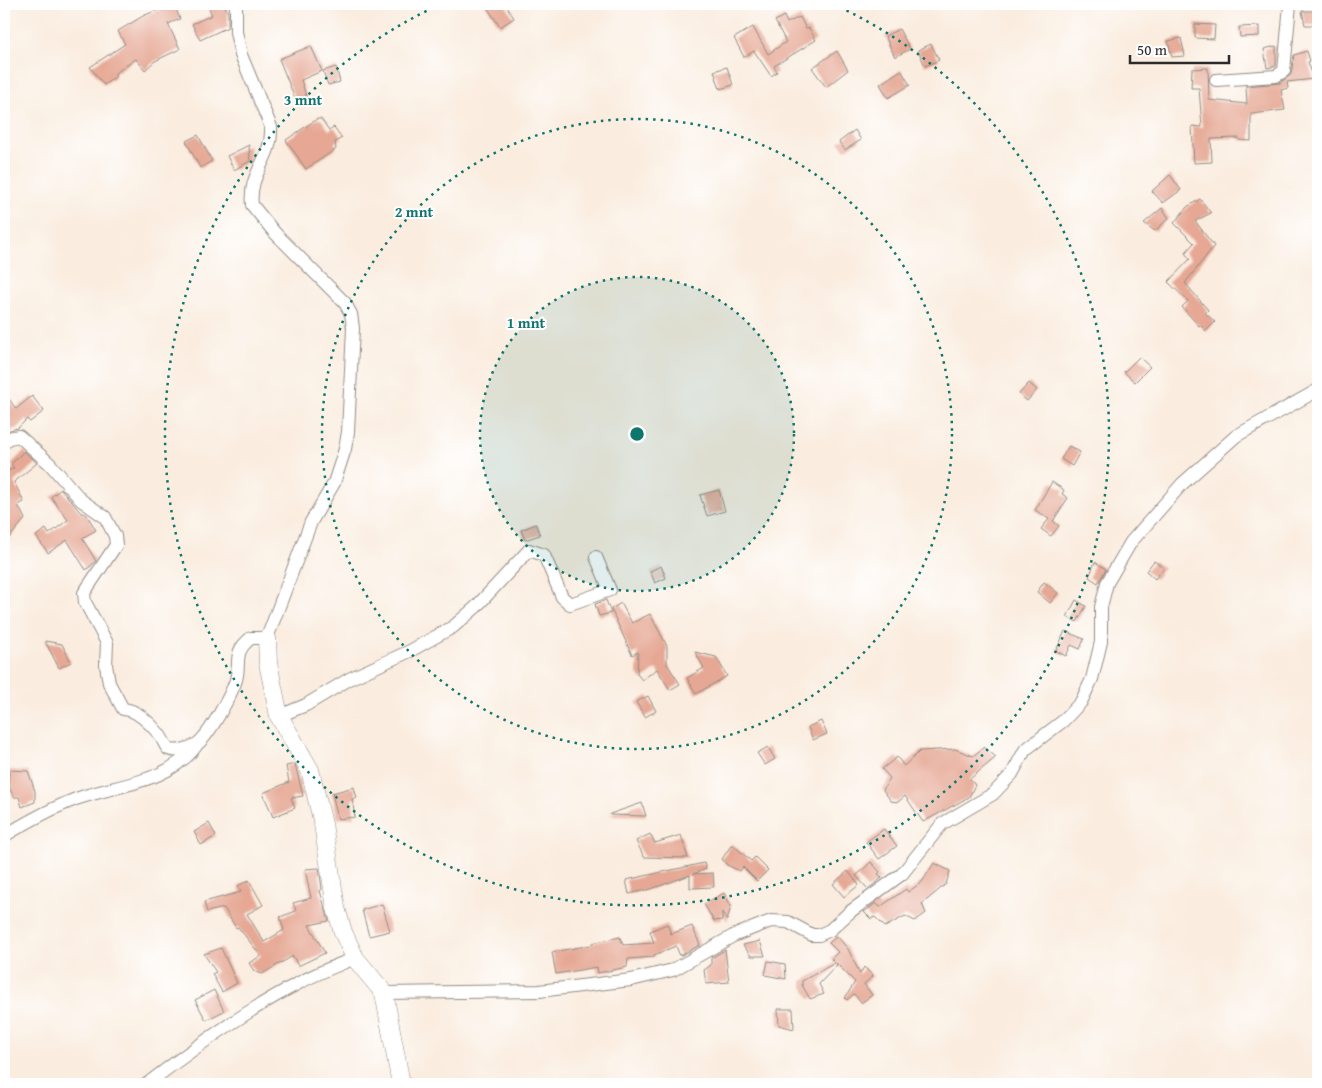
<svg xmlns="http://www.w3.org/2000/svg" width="1322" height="1088" font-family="'Gentium Book Plus',serif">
	<rect width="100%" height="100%" fill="#fff"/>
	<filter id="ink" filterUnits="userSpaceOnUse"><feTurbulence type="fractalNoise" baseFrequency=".02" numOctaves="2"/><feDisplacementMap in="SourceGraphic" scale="10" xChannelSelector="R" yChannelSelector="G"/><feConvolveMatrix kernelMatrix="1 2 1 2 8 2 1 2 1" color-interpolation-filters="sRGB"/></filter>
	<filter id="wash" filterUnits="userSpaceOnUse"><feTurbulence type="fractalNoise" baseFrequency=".0096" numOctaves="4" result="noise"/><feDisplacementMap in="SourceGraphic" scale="20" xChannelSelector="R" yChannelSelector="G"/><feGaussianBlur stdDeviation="1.12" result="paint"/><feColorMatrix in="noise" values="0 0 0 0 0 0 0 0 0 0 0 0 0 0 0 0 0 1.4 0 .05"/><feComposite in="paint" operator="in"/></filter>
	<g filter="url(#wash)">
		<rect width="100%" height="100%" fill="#faecde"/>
		<g id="blocks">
			<g fill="#e6a894">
				<path d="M 160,4 L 174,4 L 180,19 L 168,24 L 180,49 L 155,61 L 145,70 L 136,59 L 114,74 L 116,76 L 104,85 L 90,67 L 125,44 L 118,31 L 143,16 L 162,8 Z"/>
				<path d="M 207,4 L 224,4 L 228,12 L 228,27 L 200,40 L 192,24 L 212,15 Z"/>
				<path d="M 485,4 L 505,4 L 514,18 L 500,27 Z"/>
				<path d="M 1302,11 L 1318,11 L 1318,25 L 1305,25 Z"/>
				<path d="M 784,16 L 787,23 L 800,17 L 806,29 L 809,28 L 816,40 L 774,66 L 777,72 L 771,76 L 754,51 L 744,57 L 734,38 L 753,27 L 768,54 L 786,42 L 775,21 Z"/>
				<path d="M 1195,24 L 1215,25 L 1214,39 L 1195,38 Z"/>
				<path d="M 1259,26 L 1259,36 L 1240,37 L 1239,27 Z"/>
				<path d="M 899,29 L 910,49 L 895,57 L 885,36 Z"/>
				<path d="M 1181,38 L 1185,56 L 1172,57 L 1168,41 Z"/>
				<path d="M 931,44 L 939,60 L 925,66 L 918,50 Z"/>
				<path d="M 311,46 L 322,71 L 301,80 L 308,102 L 298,106 L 279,59 Z"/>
				<path d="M 1276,46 L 1276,66 L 1267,68 L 1264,49 Z"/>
				<path d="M 837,51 L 848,70 L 826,87 L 812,68 Z"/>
				<path d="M 1307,51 L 1310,61 L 1308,62 L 1314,79 L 1287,82 L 1288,88 L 1281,90 L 1285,110 L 1251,114 L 1251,141 L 1239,140 L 1239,138 L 1211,139 L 1212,162 L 1194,163 L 1192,126 L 1202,127 L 1199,88 L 1191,88 L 1192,69 L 1208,68 L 1209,100 L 1247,104 L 1246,86 L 1280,83 L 1291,75 L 1294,55 Z"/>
				<path d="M 336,67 L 340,82 L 328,85 L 323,71 Z"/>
				<path d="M 727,67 L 733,85 L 720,89 L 714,71 Z"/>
				<path d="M 901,70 L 910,85 L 888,98 L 880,84 Z"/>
				<path d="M 317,119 L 321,119 L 329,130 L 334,127 L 342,138 L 335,142 L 336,149 L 306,169 L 286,140 Z"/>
				<path d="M 855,130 L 861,140 L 845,150 L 839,142 Z"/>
				<path d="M 198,135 L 212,161 L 200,168 L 186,141 Z"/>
				<path d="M 249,145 L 250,161 L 234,170 L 227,156 Z"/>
				<path d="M 1170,175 L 1181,190 L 1163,203 L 1152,191 Z"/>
				<path d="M 1200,199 L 1211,213 L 1195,221 L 1214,246 L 1185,283 L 1208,310 L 1205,313 L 1215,322 L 1206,331 L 1200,325 L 1199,326 L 1182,307 L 1188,301 L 1168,282 L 1190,259 L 1185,253 L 1194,243 L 1174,223 L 1187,207 Z"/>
				<path d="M 1162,208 L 1169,218 L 1155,231 L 1144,223 Z"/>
				<path d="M 1139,357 L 1150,367 L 1135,382 L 1124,372 Z"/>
				<path d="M 1029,383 L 1037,390 L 1027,401 L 1019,394 Z"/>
				<path d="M 4,392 L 16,409 L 32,396 L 44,411 L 30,422 L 27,419 L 18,428 L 6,431 L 4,429 Z"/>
				<path d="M 1069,446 L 1080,452 L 1072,466 L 1061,459 Z"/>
				<path d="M 24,451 L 37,463 L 14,482 L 24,502 L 18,505 L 25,519 L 4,544 L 4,463 L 8,471 L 14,468 L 11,464 Z"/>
				<path d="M 1052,482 L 1064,490 L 1062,494 L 1068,498 L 1053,521 L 1059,526 L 1051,536 L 1041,529 L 1049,519 L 1035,510 Z"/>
				<path d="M 61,489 L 81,513 L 86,514 L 96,530 L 82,538 L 96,561 L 86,570 L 67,540 L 48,553 L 36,536 L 46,529 L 49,534 L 68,520 L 51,497 Z"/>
				<path d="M 719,490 L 725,511 L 707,516 L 700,495 Z"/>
				<path d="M 536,524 L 540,535 L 525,540 L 521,530 Z"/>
				<path d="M 1154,561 L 1164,568 L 1155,579 L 1146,571 Z"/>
				<path d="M 1095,562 L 1106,569 L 1098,583 L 1089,577 Z"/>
				<path d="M 661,566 L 666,578 L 655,583 L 650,571 Z"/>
				<path d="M 1044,582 L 1058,593 L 1050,603 L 1037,592 Z"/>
				<path d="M 606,600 L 611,613 L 599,616 L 595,604 Z"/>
				<path d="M 1076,600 L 1086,606 L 1077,622 L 1067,617 Z"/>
				<path d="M 621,603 L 632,623 L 650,614 L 667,646 L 667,664 L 680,684 L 670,690 L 657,669 L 642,680 L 637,674 L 638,652 L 632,655 L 611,609 Z"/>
				<path d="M 1065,631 L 1084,639 L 1080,649 L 1071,645 L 1066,656 L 1056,651 Z"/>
				<path d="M 45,641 L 62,644 L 71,662 L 59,668 Z"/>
				<path d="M 695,652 L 716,657 L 727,676 L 696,694 L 687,678 L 704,668 Z"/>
				<path d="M 648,696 L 656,711 L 645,717 L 636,702 Z"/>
				<path d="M 821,721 L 827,734 L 813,740 L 808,727 Z"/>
				<path d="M 768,747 L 775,759 L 765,765 L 757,753 Z"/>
				<path d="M 984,747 L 996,757 L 970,779 L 975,785 L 969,797 L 923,822 L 905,796 L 898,802 L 891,801 L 883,790 L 890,778 L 882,769 L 897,757 L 904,766 L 920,751 L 955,749 L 973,756 Z"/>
				<path d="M 295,764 L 303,796 L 291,798 L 295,808 L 273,817 L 263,793 L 289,782 L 286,766 Z"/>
				<path d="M 9,770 L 28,771 L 35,791 L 35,802 L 22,807 L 19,797 L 14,797 L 8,786 Z"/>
				<path d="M 354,787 L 357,798 L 352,799 L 355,817 L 338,819 L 332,793 Z"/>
				<path d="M 642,803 L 646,816 L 610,815 L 610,814 Z"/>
				<path d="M 209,823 L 216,836 L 201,845 L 194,832 Z"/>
				<path d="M 884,829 L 897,846 L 879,859 L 866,842 Z"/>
				<path d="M 650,834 L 655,843 L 681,835 L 688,858 L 644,857 L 636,841 Z"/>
				<path d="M 732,844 L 751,861 L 755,857 L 768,870 L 757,881 L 743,867 L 740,871 L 727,865 L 722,859 Z"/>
				<path d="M 871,862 L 880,872 L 878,874 L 882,878 L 868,889 L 856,876 Z"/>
				<path d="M 704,863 L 706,869 L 693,874 L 713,873 L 714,887 L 690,888 L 690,875 L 651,889 L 629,894 L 626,880 Z"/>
				<path d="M 934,863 L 950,871 L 946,884 L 922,904 L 926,913 L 915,921 L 905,916 L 885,927 L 875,917 L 871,919 L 864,912 L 876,903 L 880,907 L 906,889 L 908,892 L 922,882 Z"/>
				<path d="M 319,868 L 322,889 L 320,891 L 329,921 L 309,925 L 325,953 L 298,966 L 293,956 L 262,974 L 254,971 L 249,963 L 261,956 L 238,927 L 236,928 L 224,908 L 207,912 L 204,902 L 241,892 L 238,886 L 249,880 L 263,905 L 247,914 L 264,942 L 284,930 L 280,917 L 296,911 L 293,903 L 311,898 L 305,869 Z"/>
				<path d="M 848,871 L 859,885 L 844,897 L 833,884 Z"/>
				<path d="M 724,893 L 731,906 L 727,921 L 722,912 L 722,920 L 714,921 L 704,904 Z"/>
				<path d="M 382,904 L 390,931 L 369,936 L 362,910 Z"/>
				<path d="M 667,924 L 671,934 L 692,926 L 700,945 L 680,956 L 676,946 L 654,955 L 654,957 L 628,959 L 627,967 L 598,973 L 597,967 L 556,974 L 552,952 L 592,945 L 592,943 L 620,937 L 623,945 L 654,943 L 650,931 Z"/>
				<path d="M 837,936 L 848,949 L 860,974 L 864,967 L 873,976 L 864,984 L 872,995 L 861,1003 L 854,994 L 847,1000 L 845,998 L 855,982 L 836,963 L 837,965 L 819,984 L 824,994 L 810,999 L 802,985 L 802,981 L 835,963 L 831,959 L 838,952 L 829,943 Z"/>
				<path d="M 760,941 L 765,956 L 751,956 L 743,945 Z"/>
				<path d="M 221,948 L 237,983 L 222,992 L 212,974 L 216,972 L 204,954 Z"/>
				<path d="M 725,950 L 729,982 L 706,984 L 704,970 L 711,965 L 711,958 Z"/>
				<path d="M 768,961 L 785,964 L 786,979 L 765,975 Z"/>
				<path d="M 214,990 L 224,1011 L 206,1020 L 195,1000 Z"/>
				<path d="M 778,1009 L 793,1009 L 794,1029 L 779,1025 Z"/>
			</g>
		</g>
	</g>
	<g filter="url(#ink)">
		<use href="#blocks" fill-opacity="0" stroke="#928c84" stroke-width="1"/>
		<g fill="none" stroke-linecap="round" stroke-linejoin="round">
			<defs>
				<g id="street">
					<path d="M 1216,80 L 1276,76 L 1284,71 L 1290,4"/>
					<path d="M 4,443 L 9,438 L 19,436 L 50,464 L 81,500 L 105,517 L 115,536 L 116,545 L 84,593 L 85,602 L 107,643 L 106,665 L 109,683 L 123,709 C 136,709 151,724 159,734 C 163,739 164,744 168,749 C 176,753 190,748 197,744 C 209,736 232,693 236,680 C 241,661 232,653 251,638 L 267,638 L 311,522 L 334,483 L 345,449 L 348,432 L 353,328 L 351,314 L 345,303 L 275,233 L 252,205 C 248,172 273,159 271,127 L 241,55 L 236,32 L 236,4"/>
					<path d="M 279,716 L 306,705 L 351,678 L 410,651 L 453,627 L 476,607 L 529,550 L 544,555 L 562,597 L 570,604 L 610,590 L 596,557"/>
					<path d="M 4,836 C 27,822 50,809 76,799 C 117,784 167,784 196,746"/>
					<path d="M 384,993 L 539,991 L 631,980 L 673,970 L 733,936 L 771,921 L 788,922 L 812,935 L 819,935 L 830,930 L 851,911 L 902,874 L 942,824 L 993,794 L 1012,774 L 1025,750 L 1063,721 L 1081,702 L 1092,679 L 1101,642 L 1101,607 L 1107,583 L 1131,542 L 1182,484 L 1236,436 L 1318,390"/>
					<path d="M 147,1084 C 195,1047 245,1011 299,983 C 317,973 336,966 355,958"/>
				</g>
				<path id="secondary" d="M 267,638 L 268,663 L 279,716 L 310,770 L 323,824 L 336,908 L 343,932 L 355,958 L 384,993 L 401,1084"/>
			</defs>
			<use href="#street" stroke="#928c84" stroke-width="14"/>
			<use href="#secondary" stroke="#928c84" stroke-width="19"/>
			<use href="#street" stroke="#fff" stroke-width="12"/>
			<use href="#secondary" stroke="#fff" stroke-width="18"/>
		</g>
	</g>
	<circle cx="637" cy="434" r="157" fill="#0f766e" fill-opacity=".12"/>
	<g fill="none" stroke="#0f766e" stroke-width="2.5" stroke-dasharray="2.5 5">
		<circle cx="637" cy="434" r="157"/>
		<circle cx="637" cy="434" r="315"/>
		<path d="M833 4A472 472 0 1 1 441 4"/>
	</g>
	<circle cx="637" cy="434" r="8" fill="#0f766e" stroke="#fff" stroke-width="2.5"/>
	<g font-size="15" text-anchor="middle" font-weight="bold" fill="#0f766e" stroke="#fff" stroke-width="4" stroke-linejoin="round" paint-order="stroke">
		<text x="303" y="105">3 mnt</text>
		<text x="414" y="217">2 mnt</text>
		<text x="526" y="328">1 mnt</text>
	</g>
	<rect width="1322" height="1088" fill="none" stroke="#fff" stroke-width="20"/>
	<path d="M1130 55v8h99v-8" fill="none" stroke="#2b2b2b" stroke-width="2.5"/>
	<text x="1137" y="55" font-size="15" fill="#2b2b2b" stroke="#ffffff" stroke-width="4" paint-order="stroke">50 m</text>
</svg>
